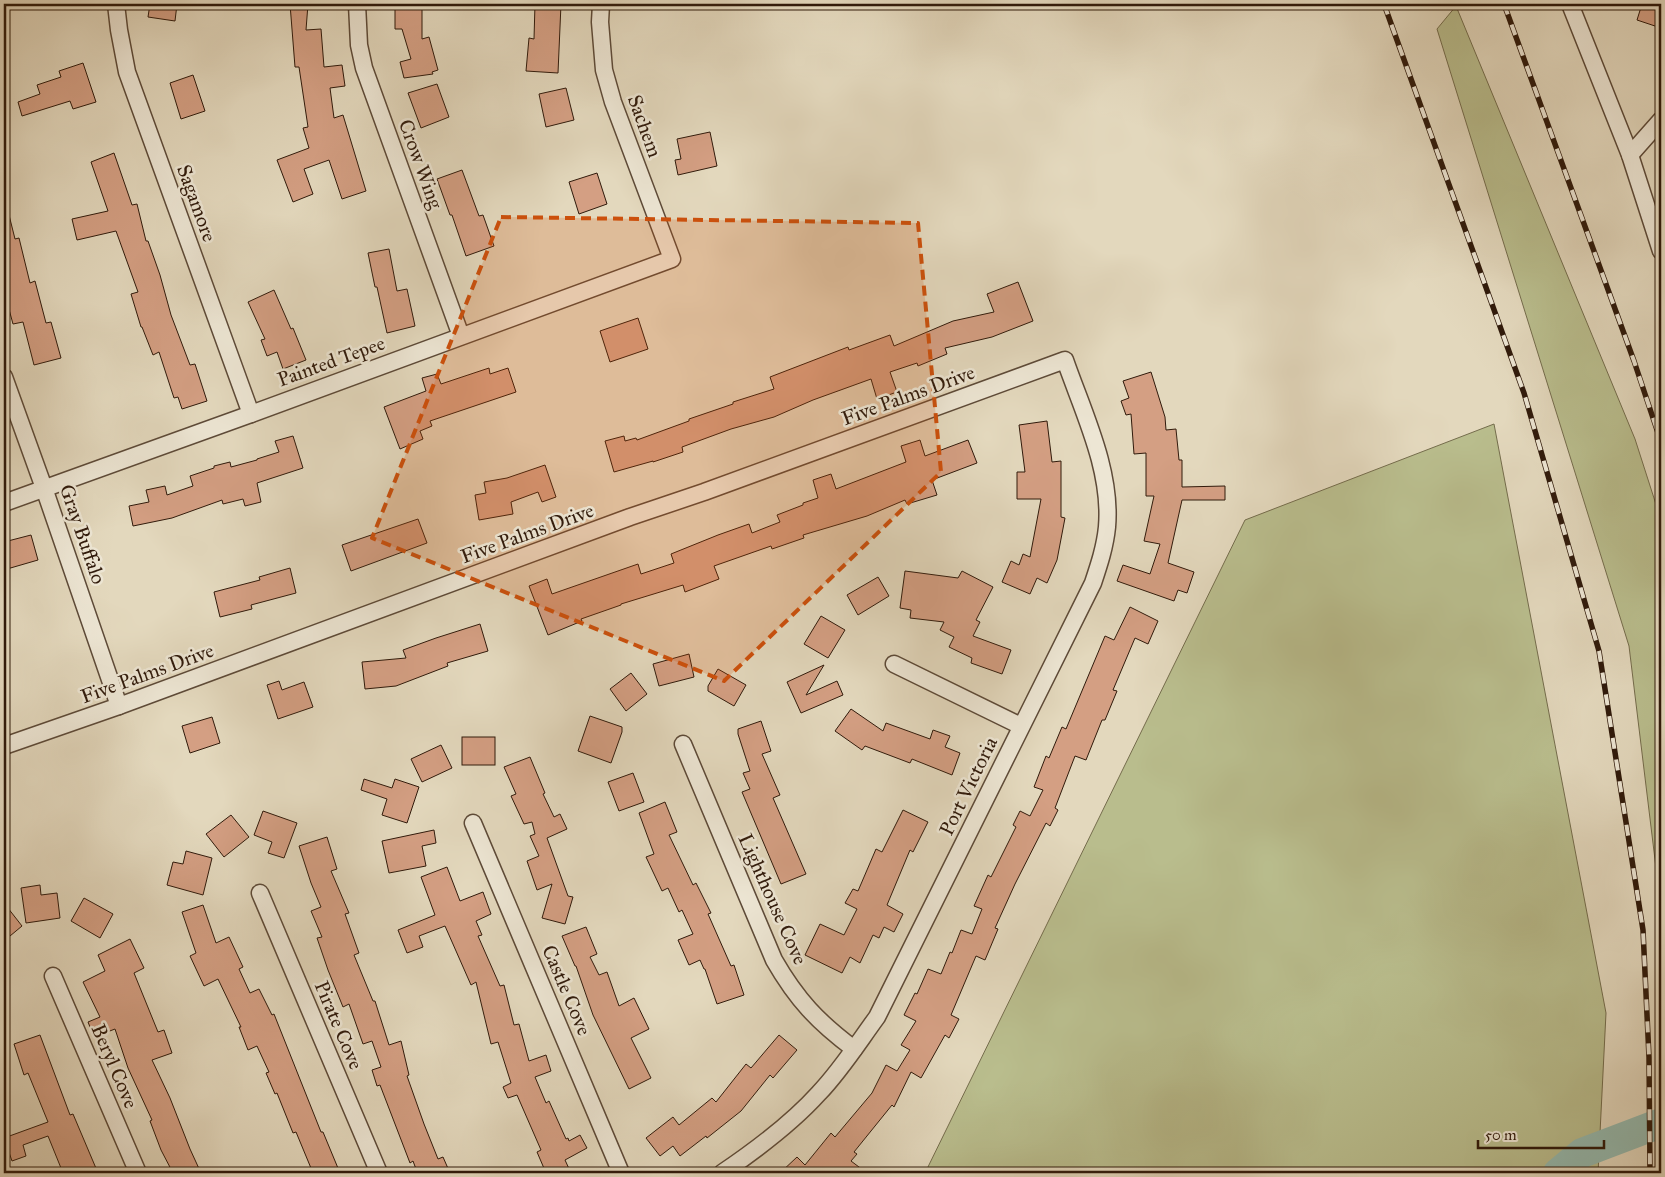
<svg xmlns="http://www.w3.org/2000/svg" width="1665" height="1177" font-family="'IM FELL Great Primer',serif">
	<rect width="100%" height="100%" fill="#e3d8bd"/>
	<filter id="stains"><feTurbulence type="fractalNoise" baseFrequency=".004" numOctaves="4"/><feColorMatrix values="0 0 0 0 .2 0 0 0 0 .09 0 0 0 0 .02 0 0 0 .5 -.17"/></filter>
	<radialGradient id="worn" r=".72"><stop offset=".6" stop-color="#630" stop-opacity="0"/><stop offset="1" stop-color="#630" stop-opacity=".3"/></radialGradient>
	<g fill="#b9bd8d" stroke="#746c4c">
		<path d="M 1456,6 L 1635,439 L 1661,520 L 1661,909 L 1629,646 L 1437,29 Z"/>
		<path d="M 1494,424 L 1606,1013 L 1598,1173 L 925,1173 L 1245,520 Z"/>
	</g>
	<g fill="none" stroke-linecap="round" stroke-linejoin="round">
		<path stroke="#95baaf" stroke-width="30" d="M 1558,1173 L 1582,1153 L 1661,1123"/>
	</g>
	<g fill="#d49f83" stroke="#301a0b">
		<path d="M 150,4 L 177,4 L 175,21 L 148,17 Z"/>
		<path d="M 290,4 L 308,4 L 306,30 L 321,29 L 324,67 L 342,65 L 345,86 L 330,88 L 334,118 L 343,115 L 366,191 L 342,199 L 329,160 L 304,169 L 313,194 L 293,202 L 277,160 L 309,148 L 303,128 L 308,127 L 299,67 L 295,67 Z"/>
		<path d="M 395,4 L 422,4 L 422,39 L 429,37 L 438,70 L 432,72 L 433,74 L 404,78 L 400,62 L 411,59 L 402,29 L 395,29 Z"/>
		<path d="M 535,4 L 561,4 L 558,73 L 526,71 L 529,38 L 534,39 Z"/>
		<path d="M 1642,4 L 1661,4 L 1661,28 L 1637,20 Z"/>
		<path d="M 83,63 L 96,102 L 73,109 L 70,101 L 22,116 L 18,102 L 40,94 L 37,85 L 61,77 L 59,71 Z"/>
		<path d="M 193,75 L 205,111 L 181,119 L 170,83 Z"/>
		<path d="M 437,84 L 449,117 L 421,128 L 408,93 Z"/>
		<path d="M 566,88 L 574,120 L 546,127 L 539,94 Z"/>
		<path d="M 710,132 L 717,166 L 678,175 L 675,160 L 681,159 L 677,139 Z"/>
		<path d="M 114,153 L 132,205 L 137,204 L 146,241 L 148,241 L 160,275 L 171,315 L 190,365 L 195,364 L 207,401 L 182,409 L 178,397 L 174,398 L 159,352 L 153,355 L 142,327 L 141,327 L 131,294 L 138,292 L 116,231 L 77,240 L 72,219 L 108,211 L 91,162 Z"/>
		<path d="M 462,170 L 479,216 L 483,215 L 494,246 L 466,256 L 452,215 L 450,215 L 437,179 Z"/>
		<path d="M 597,173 L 607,204 L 579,214 L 569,182 Z"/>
		<path d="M 4,215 L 9,215 L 15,239 L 19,238 L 30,283 L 35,281 L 46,323 L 51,322 L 61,358 L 34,365 L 23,322 L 13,324 L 7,302 L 4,302 Z"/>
		<path d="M 389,249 L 397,291 L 407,289 L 415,326 L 387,333 L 377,287 L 375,287 L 368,253 Z"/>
		<path d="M 1018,282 L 1033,321 L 992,337 L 945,348 L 947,354 L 918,366 L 917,363 L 890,372 L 897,392 L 877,399 L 871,379 L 813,400 L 774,417 L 731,429 L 682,447 L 683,452 L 653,462 L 653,461 L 614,472 L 605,441 L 624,436 L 625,441 L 636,438 L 637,440 L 689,421 L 689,419 L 733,404 L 733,402 L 774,389 L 770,377 L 848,347 L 849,350 L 890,335 L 894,346 L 953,321 L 994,312 L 987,294 Z"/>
		<path d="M 274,290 L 291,329 L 293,328 L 306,360 L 283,369 L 277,352 L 267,356 L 261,340 L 265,339 L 248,302 Z"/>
		<path d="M 638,318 L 648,349 L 610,362 L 600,331 Z"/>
		<path d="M 489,368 L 490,374 L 508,368 L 516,392 L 430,421 L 432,426 L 420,431 L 423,439 L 400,449 L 384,407 L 426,391 L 422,378 L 437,374 L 441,384 Z"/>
		<path d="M 1151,372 L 1165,417 L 1166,430 L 1176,429 L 1179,460 L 1182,460 L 1182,487 L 1225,486 L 1225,500 L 1182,500 L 1168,563 L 1194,572 L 1187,593 L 1178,590 L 1174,601 L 1117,581 L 1123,565 L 1150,574 L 1160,544 L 1144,541 L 1154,496 L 1146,496 L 1146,453 L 1134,454 L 1131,414 L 1126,415 L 1121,401 L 1129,398 L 1123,381 Z"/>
		<path d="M 1047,421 L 1052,462 L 1061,461 L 1061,517 L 1065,518 L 1057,560 L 1047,583 L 1037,578 L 1030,594 L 1002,582 L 1011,561 L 1019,565 L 1023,554 L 1030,557 L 1041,499 L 1017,499 L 1017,472 L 1025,472 L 1019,425 Z"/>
		<path d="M 293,436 L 303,468 L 257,483 L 261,502 L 245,506 L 243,499 L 223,504 L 222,500 L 172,518 L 133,526 L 129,506 L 149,502 L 146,490 L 165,486 L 167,495 L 193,486 L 190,476 L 214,468 L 214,466 L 230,462 L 231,467 L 257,460 L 257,459 L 279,452 L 275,441 Z"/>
		<path d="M 920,440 L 925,456 L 968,440 L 977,463 L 932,480 L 937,495 L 907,504 L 905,500 L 867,516 L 803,535 L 804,538 L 772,549 L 771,546 L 714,566 L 719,579 L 685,592 L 683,585 L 621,604 L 621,605 L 581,619 L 582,621 L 548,635 L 529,586 L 547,579 L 552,594 L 638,564 L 641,574 L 674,563 L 671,554 L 718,535 L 749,524 L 752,533 L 780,522 L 777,515 L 803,505 L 803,503 L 818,498 L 813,480 L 831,474 L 836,489 L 906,462 L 901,446 Z"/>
		<path d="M 545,465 L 556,497 L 542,502 L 538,492 L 511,502 L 513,514 L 479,520 L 475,495 L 486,493 L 484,482 L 507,478 Z"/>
		<path d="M 418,519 L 427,543 L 351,571 L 342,545 Z"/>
		<path d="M 31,535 L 38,560 L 7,569 L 4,557 L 4,542 Z"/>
		<path d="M 290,568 L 296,593 L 251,605 L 252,609 L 220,617 L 214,592 L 260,580 L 259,577 Z"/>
		<path d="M 905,571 L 958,578 L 962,571 L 993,587 L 976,620 L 980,622 L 973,636 L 1011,650 L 1002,674 L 971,663 L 972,658 L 949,647 L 954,637 L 940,630 L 944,622 L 910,618 L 911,610 L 900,608 Z"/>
		<path d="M 878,577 L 889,596 L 858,615 L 847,595 Z"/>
		<path d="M 1130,607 L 1158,621 L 1148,644 L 1135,638 L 1113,690 L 1117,691 L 1105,720 L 1102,720 L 1086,760 L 1075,756 L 1055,808 L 1058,810 L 1050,826 L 1046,823 L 1015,884 L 995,928 L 998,929 L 985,960 L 976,956 L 951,1015 L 959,1019 L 949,1038 L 945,1035 L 921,1078 L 911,1072 L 894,1107 L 892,1105 L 854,1152 L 857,1154 L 851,1161 L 867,1173 L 780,1173 L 797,1157 L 805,1165 L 831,1133 L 835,1137 L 872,1093 L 886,1065 L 897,1071 L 910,1050 L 901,1045 L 916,1021 L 904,1015 L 915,993 L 917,994 L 928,969 L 941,974 L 950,952 L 952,953 L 961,930 L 972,934 L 982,909 L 974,906 L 988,875 L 991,877 L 1016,827 L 1013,825 L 1020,811 L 1030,816 L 1043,790 L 1034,787 L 1046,756 L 1049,758 L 1062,727 L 1066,729 L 1105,636 L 1114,640 Z"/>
		<path d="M 821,616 L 845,630 L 828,658 L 804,644 Z"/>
		<path d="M 480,624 L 488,651 L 447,663 L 448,666 L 396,686 L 365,689 L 362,662 L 406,658 L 403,650 L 436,638 Z"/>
		<path d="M 689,654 L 694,677 L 659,686 L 653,664 Z"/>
		<path d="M 824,665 L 806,695 L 837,681 L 843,695 L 801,713 L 787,682 Z"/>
		<path d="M 718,669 L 746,685 L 734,706 L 708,691 L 708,686 Z"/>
		<path d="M 631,673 L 647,694 L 626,711 L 610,689 Z"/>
		<path d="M 279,681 L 282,690 L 304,682 L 313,707 L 278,719 L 267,685 Z"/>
		<path d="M 851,709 L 883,731 L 886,723 L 930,739 L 933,730 L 950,736 L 945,747 L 960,753 L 952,775 L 912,759 L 910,763 L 865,746 L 862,750 L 835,731 Z"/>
		<path d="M 590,716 L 622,727 L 622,732 L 611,763 L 578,751 Z"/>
		<path d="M 212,717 L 220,743 L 190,753 L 182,726 Z"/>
		<path d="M 761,721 L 771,751 L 762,754 L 780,795 L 773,798 L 806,874 L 781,884 L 742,792 L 750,789 L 743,773 L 750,771 L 738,734 L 738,729 Z"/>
		<rect x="462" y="737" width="33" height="28"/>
		<path d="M 441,745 L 452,768 L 422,782 L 411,759 Z"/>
		<path d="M 530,757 L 545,793 L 543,794 L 554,817 L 560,814 L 567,829 L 547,838 L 568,896 L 573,897 L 565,924 L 542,918 L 552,884 L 537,890 L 527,861 L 539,856 L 530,836 L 535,834 L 532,822 L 524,824 L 511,796 L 516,794 L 504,767 Z"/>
		<path d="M 633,773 L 644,802 L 619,811 L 608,782 Z"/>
		<path d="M 364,779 L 392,788 L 395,779 L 419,787 L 407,823 L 382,815 L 387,799 L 361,790 Z"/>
		<path d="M 665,802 L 677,832 L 669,835 L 693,885 L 696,883 L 711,913 L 708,914 L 731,966 L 734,965 L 744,995 L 717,1004 L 705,969 L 704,969 L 700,960 L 689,965 L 678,940 L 693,934 L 682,910 L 679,912 L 668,888 L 662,891 L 646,857 L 654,854 L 639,813 Z"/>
		<path d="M 903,810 L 928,822 L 913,852 L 910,850 L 887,905 L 903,914 L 894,932 L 884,927 L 879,938 L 873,935 L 860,963 L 850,957 L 842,973 L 805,955 L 820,924 L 844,935 L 857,909 L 845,903 L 853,889 L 858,891 L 876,849 L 882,852 Z"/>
		<path d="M 263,811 L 297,823 L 284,858 L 268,853 L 272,842 L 254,835 Z"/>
		<path d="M 231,815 L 249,837 L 224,857 L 206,834 Z"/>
		<path d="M 434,830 L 436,843 L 422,846 L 426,866 L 389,873 L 382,841 Z"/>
		<path d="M 327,837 L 337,869 L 331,871 L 349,913 L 345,914 L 359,953 L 354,955 L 373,1001 L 375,1001 L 389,1045 L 401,1041 L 409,1075 L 407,1076 L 424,1124 L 438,1159 L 443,1157 L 450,1173 L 406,1173 L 416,1169 L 413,1161 L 410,1163 L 380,1085 L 377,1086 L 372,1070 L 381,1067 L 372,1041 L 363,1044 L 349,1004 L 343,1007 L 328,970 L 317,938 L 322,937 L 311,911 L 321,907 L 311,883 L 299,846 Z"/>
		<path d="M 186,851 L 212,858 L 203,895 L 167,885 L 173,862 L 183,864 Z"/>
		<path d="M 447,867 L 460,901 L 483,892 L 491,914 L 476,921 L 482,935 L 478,936 L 500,986 L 504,985 L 514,1025 L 519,1024 L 529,1061 L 546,1055 L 551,1071 L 535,1077 L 546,1103 L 549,1101 L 566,1139 L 568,1138 L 569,1141 L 580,1135 L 587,1148 L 565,1160 L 571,1173 L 546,1173 L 537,1152 L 541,1150 L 517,1095 L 508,1098 L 503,1087 L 511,1083 L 498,1042 L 491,1044 L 476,982 L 471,985 L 445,926 L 419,936 L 423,947 L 407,953 L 398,930 L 435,915 L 421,877 Z"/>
		<path d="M 40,885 L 41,895 L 57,893 L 60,918 L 26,923 L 21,888 Z"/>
		<path d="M 84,898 L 113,914 L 100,938 L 71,921 Z"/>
		<path d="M 4,903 L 22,926 L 4,941 Z"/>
		<path d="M 203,905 L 216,943 L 229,937 L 243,967 L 239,969 L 250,993 L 259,989 L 272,1015 L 274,1014 L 321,1132 L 323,1132 L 340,1173 L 313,1173 L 296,1132 L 293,1133 L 277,1093 L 275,1094 L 266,1073 L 269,1072 L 257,1046 L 248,1050 L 239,1027 L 241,1027 L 218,979 L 204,986 L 190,956 L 196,953 L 182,912 Z"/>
		<path d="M 586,927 L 597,954 L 590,957 L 599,975 L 607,972 L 619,1006 L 634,998 L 649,1029 L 631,1038 L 651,1078 L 629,1089 L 593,1015 L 576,966 L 575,966 L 562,936 Z"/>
		<path d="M 130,939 L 144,968 L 134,973 L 158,1032 L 164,1030 L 172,1053 L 152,1060 L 170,1098 L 190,1149 L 201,1173 L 173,1173 L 161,1150 L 150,1121 L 152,1120 L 128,1068 L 115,1029 L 94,1037 L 88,1022 L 100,1017 L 83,982 L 105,971 L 98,955 Z"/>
		<path d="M 40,1035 L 70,1115 L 73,1114 L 98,1173 L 63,1173 L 48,1136 L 23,1145 L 26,1156 L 12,1161 L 4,1138 L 48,1122 L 28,1073 L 24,1075 L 14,1044 Z"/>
		<path d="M 779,1035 L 797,1050 L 773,1078 L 770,1075 L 741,1111 L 707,1138 L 706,1136 L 680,1156 L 673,1146 L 660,1156 L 646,1138 L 673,1117 L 679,1125 L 712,1098 L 716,1102 L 746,1064 L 751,1068 Z"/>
	</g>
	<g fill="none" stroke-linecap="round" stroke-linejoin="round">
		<defs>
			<g id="minor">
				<path d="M 116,4 L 119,30 L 127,72 L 251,414"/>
				<path d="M 357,4 L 359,45 L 364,68 L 461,336"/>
				<path d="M 1570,4 L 1630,155 L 1661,251"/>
				<path d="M 1630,155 L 1661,120"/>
				<path d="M 4,377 L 44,488 L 119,706"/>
				<path d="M 4,503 L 251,414 L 672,259 L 613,102 L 604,70 L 600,22 L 601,4"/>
				<path d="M 894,664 L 1021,726"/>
				<path d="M 683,744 L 774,960 C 797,1000 818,1022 854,1049"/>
				<path d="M 4,746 L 119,706 L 630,517 L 704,492 L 1065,360 C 1083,412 1112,470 1107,527 C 1105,547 1099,565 1093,583 L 877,1017 C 858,1043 841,1070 819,1093 C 791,1124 756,1150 722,1173"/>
				<path d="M 473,823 L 621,1173"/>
				<path d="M 260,893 L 379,1173"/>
				<path d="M 53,976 L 138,1173"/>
			</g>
		</defs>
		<use href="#minor" stroke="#5d4a38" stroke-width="19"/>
		<use href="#minor" stroke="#ede6d4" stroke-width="16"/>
		<defs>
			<g id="rail">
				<path d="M 1384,4 L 1524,393 L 1599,651 L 1643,930 L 1649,1057 L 1650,1173"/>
				<path d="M 1504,4 L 1634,361 L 1661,442"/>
			</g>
		</defs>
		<use href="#rail" stroke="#301a0b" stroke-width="5.5"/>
		<use href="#rail" stroke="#ede6d4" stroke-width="4" stroke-dasharray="11" stroke-linecap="butt"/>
	</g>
	<path fill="#cc500c" fill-opacity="0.2" stroke="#cc500c" stroke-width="4" stroke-dasharray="10 6" stroke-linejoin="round" d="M 501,217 L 918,223 L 941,472 L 724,681 L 372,538 Z"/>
	<g text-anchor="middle" stroke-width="5" stroke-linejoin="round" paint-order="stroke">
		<g font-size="20" fill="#301a0b" stroke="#ede6d4">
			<text transform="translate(645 126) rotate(70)" y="7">Sachem</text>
			<text transform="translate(421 164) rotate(70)" y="7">Crow Wing</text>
			<text transform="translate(197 203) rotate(70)" y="7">Sagamore</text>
			<text transform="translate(331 361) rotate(-20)" y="7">Painted Tepee</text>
			<text transform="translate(908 395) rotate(-20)" y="7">Five Palms Drive</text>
			<text transform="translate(527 533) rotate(-20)" y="7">Five Palms Drive</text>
			<text transform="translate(83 534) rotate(71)" y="7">Gray Buffalo</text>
			<text transform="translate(147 673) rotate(-20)" y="7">Five Palms Drive</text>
			<text transform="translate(968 786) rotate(-64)" y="7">Port Victoria</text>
			<text transform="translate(773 899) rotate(66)" y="7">Lighthouse Cove</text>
			<text transform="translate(567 990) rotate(67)" y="7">Castle Cove</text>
			<text transform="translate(339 1025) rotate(67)" y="7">Pirate Cove</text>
			<text transform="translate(115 1066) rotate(67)" y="7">Beryl Cove</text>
		</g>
	</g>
	<rect width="1665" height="1177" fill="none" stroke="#e3d8bd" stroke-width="20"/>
	<rect x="5" y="5" width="1655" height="1167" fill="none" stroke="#301a0b" stroke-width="2.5"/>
	<rect x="10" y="10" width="1645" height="1157" fill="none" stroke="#301a0b"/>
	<path d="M1478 1140v8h126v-8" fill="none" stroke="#301a0b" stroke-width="2.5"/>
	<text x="1485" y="1140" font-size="15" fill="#301a0b" stroke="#ede6d4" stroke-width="4" paint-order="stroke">50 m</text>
	<rect width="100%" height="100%" filter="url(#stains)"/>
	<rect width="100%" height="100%" fill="url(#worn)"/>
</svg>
